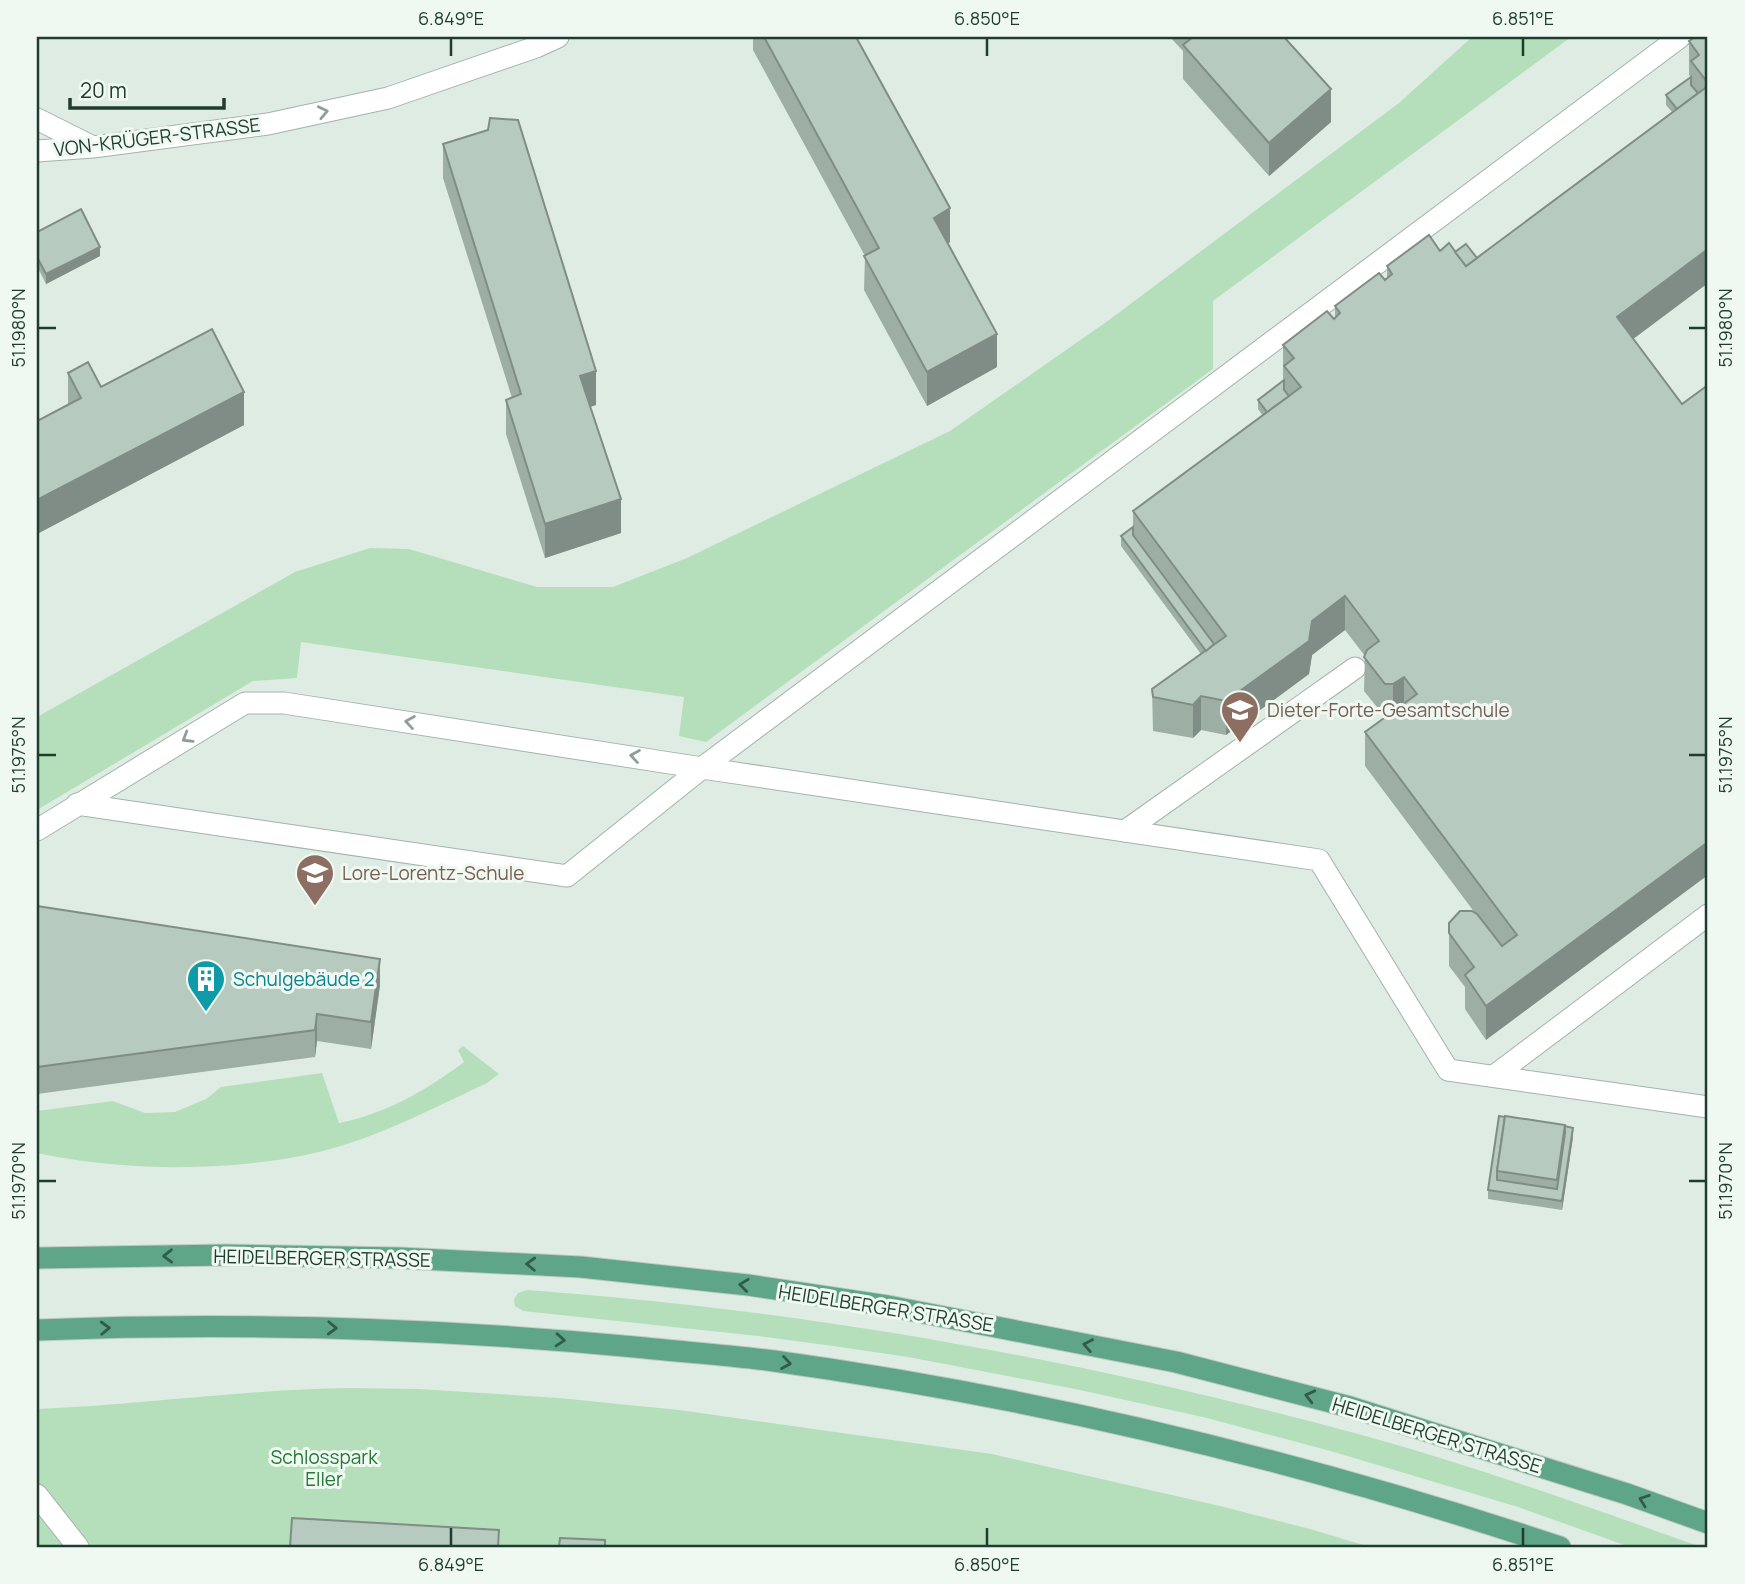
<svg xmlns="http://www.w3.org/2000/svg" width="1745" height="1584" font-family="Manrope,sans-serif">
	<rect width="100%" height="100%" fill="#dfece4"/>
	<g fill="#b5dfba">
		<path d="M 1472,37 L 1571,37 L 1213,301 L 1213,369 L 706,742 L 679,736 L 684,697 L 301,642 L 297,678 L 253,681 L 37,810 L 37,717 L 295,572 L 370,548 L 409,549 L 537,587 L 613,587 L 687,558 L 950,431 L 1109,320 L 1399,103 Z"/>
		<path d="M 463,1046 L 499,1074 L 487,1083 C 440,1105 394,1129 344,1145 C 255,1173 128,1173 37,1153 L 37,1111 L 113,1101 L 145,1113 L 175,1112 L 206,1099 L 221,1087 L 322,1073 L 339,1123 C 385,1114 427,1090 464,1062 L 458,1050 Z"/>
		<path d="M 527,1290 C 809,1310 1089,1361 1362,1435 C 1477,1467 1589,1507 1701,1547 L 1630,1547 L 1518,1507 L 1334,1452 L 1207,1418 L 1080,1390 L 908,1357 L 833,1346 L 758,1336 L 523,1311 L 515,1306 L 514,1299 L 518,1293 Z"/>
		<path d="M 352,1388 L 418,1389 L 559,1398 L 679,1410 L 992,1454 L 1220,1506 L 1310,1529 L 1370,1547 L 37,1547 L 37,1409 C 142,1405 247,1389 352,1388 Z"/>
	</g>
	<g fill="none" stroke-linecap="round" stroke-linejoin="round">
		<defs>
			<g id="service">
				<path d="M 77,804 L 567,876 L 702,768 L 1680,37"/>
				<path d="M 37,830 L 245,703 L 284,703 L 702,768 L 1319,860 L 1448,1070 L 1708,1107"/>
				<path d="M 1125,831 L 1355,668"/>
				<path d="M 1494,1076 L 1708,915"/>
			</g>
			<g id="minor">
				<path d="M 37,119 L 91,146"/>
				<path d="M 37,151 L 93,147 L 268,124 L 388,98 L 536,47 L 558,37"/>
				<path d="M 37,1495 L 78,1547"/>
			</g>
			<g id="primary">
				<path d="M 37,1258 L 225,1255 L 401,1258 L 581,1267 L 748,1285 L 888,1306 L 1176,1362 L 1350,1407 L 1627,1494 L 1708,1523"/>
				<path d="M 37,1330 C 237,1322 436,1328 635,1347 C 681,1352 728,1355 774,1361 C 1042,1398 1304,1462 1560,1547"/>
			</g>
		</defs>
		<use href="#service" stroke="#a1b4aa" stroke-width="23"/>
		<use href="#minor" stroke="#a1b4aa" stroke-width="23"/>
		<use href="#primary" stroke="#c0c9c5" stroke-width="23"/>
		<use href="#service" stroke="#fff" stroke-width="21"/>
		<use href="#minor" stroke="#fff" stroke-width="21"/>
		<use href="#primary" stroke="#5fa588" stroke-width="21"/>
	</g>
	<g fill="#9daea4">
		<path d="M 753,37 L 856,37 L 950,242 L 948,243 L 997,367 L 927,406 L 864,290 L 865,256 L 753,50 Z"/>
		<path d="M 1170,37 L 1284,37 L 1331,122 L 1269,176 L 1183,79 L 1183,51 Z"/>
		<path d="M 1708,37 L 1708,283 L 1633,339 L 1682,404 L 1486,1040 L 1465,1009 L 1465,987 L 1449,966 L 1449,923 L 1475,913 L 1365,766 L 1365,732 L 1385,717 L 1364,691 L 1365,656 L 1345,630 L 1312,655 L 1309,674 L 1226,735 L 1201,730 L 1193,738 L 1153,731 L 1152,689 L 1201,654 L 1121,546 L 1121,536 L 1133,527 L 1133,511 L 1263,416 L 1258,409 L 1258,400 L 1284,380 L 1283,378 L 1283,345 L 1334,319 L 1335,318 L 1335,306 L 1387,278 L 1387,266 L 1440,251 L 1455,252 L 1477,258 L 1672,112 L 1666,105 L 1666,95 L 1691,77 L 1689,75 L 1689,41 Z"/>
		<path d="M 443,144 L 596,405 L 590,407 L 621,533 L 545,558 L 506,434 L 506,400 L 512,398 L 443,178 Z"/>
		<path d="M 37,232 L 100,256 L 46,284 L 37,266 Z"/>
		<path d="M 68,373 L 101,387 L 244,425 L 37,534 L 37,421 L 68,404 Z"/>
		<path d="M 37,906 L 380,985 L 371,1049 L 317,1041 L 315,1057 L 37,1094 Z"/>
		<path d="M 1499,1116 L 1565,1126 L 1573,1137 L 1562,1210 L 1488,1199 L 1488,1190 Z"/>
	</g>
	<g fill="#808d86">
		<path d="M 1331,89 L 1331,122 L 1269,176 L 1269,143 Z"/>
		<path d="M 950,208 L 950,242 L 934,251 L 934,218 Z"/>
		<path d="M 100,247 L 100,256 L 46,284 L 46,274 Z"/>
		<path d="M 1708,249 L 1708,283 L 1617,351 L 1617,317 Z"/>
		<path d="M 997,334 L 997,367 L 927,406 L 927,372 Z"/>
		<path d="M 596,371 L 596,405 L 580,410 L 580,376 Z"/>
		<path d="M 244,392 L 244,425 L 37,534 L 37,500 Z"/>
		<path d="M 621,499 L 621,533 L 545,558 L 545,524 Z"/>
		<path d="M 1345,596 L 1345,630 L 1312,655 L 1309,674 L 1226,735 L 1226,701 L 1312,621 Z"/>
		<path d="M 1404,677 L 1404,711 L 1393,718 L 1393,684 Z"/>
		<path d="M 1201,696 L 1201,730 L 1193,738 L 1193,705 Z"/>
		<path d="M 1708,842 L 1708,875 L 1486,1040 L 1486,1006 Z"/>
		<path d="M 380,959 L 380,985 L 371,1049 L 371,1022 Z"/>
		<path d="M 317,1014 L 317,1041 L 315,1057 L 315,1030 Z"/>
		<path d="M 1573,1128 L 1573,1137 L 1562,1210 L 1562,1201 Z"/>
	</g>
	<g fill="#b7cabf" stroke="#808d86" stroke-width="2">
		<path d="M 764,37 L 856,37 L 950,208 L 934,218 L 997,334 L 927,372 L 864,256 L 879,248 Z"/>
		<path d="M 1193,37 L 1284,37 L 1331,89 L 1269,143 L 1183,45 Z"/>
		<path d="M 1695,37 L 1708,37 L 1708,83 L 1691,61 L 1699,55 L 1689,41 Z"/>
		<path d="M 1691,77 L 1691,85 L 1698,93 L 1677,109 L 1666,95 Z"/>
		<path d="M 1708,86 L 1708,249 L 1617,317 L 1682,404 L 1708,385 L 1708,842 L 1486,1006 L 1465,975 L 1474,967 L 1449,933 L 1449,923 L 1460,911 L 1472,911 L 1477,914 L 1502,946 L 1517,935 L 1365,732 L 1417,694 L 1404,677 L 1393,684 L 1385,684 L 1364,657 L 1367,650 L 1379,641 L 1345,596 L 1312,621 L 1309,641 L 1226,701 L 1201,696 L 1193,705 L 1153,697 L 1152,689 L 1226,636 L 1133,511 L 1301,387 L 1284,366 L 1294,358 L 1283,345 L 1327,311 L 1334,319 L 1340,313 L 1335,306 L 1379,273 L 1385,280 L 1392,274 L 1387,266 L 1429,235 L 1440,251 L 1449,243 L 1466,266 Z"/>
		<path d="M 490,118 L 518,120 L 596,371 L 580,376 L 621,499 L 545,524 L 506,400 L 521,394 L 443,144 L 488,130 Z"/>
		<path d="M 81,209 L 100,247 L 46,274 L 37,257 L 37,232 Z"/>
		<path d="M 1466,244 L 1477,258 L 1466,266 L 1455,252 Z"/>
		<path d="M 212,329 L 244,392 L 37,500 L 37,421 L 81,398 L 68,373 L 88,362 L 101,387 Z"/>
		<path d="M 1284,380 L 1284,390 L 1289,396 L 1267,412 L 1258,400 Z"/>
		<path d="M 1133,527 L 1133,535 L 1214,644 L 1206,651 L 1121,536 Z"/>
		<path d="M 37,906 L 380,959 L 371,1022 L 317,1014 L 315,1030 L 37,1067 Z"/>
		<path d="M 1499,1116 L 1505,1117 L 1497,1171 L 1497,1180 L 1557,1189 L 1565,1133 L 1565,1126 L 1573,1128 L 1562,1201 L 1488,1190 Z"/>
		<path d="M 1505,1116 L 1565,1125 L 1557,1180 L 1497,1171 Z"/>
		<path d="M 292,1518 L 499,1530 L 498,1547 L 290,1547 Z"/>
		<path d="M 560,1538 L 605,1540 L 605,1547 L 559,1547 Z"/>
	</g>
	<defs><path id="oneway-chevron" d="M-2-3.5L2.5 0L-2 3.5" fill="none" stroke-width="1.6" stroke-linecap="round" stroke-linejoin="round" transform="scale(1.75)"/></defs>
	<g stroke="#8e9e98">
		<use href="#oneway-chevron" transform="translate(323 112) rotate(-12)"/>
		<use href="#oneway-chevron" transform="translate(410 722) rotate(-171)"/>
		<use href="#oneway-chevron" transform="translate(187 738) rotate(149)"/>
		<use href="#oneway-chevron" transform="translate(635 756) rotate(-171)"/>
	</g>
	<g stroke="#325c4a">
		<use href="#oneway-chevron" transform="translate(168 1256) rotate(179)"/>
		<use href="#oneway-chevron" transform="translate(531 1264) rotate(-178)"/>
		<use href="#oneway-chevron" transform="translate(744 1285) rotate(-173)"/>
		<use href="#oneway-chevron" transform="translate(105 1328) rotate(-2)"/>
		<use href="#oneway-chevron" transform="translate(332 1328) rotate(2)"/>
		<use href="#oneway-chevron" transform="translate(560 1340) rotate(4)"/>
		<use href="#oneway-chevron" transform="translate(1088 1345) rotate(-169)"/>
		<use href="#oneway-chevron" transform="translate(786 1363) rotate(9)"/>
		<use href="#oneway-chevron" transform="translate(1310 1396) rotate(-166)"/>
		<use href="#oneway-chevron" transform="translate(1644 1500) rotate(-160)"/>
	</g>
	<path fill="none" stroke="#1e3d30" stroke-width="2.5" d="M 451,38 L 451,56M 987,38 L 987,56M 1523,38 L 1523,56M 38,328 L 56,328M 1689,328 L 1706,328M 38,755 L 56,755M 1689,755 L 1706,755M 38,1181 L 56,1181M 1689,1181 L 1706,1181M 451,1528 L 451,1546M 987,1528 L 987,1546M 1523,1528 L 1523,1546"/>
	<defs>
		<symbol id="school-pin" viewBox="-11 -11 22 30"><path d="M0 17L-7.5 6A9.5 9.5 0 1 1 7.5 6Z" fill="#8d6e63" stroke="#f0f8f2"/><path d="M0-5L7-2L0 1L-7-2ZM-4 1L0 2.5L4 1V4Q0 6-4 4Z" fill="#fff"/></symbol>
		<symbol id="building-pin" viewBox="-11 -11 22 30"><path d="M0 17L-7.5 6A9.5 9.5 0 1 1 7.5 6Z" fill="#0f9aa8" stroke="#f0f8f2"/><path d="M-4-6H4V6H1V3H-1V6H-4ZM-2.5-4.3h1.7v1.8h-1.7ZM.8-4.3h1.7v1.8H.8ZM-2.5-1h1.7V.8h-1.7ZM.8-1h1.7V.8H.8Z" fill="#fff"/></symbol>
	</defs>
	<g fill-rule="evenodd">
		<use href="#school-pin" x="1218" y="688" width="44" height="60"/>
		<use href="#school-pin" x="293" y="851" width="44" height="60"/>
		<use href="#building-pin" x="184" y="957" width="44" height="60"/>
	</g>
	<g text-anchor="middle" stroke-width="6" stroke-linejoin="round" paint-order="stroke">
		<g font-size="19" fill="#1e3d30" stroke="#f0f8f2">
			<text transform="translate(157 137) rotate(-7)" y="7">VON-KRÜGER-STRASSE</text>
			<text transform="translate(322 1258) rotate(1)" y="7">HEIDELBERGER STRASSE</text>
			<text transform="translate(886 1308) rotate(9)" y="7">HEIDELBERGER STRASSE</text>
			<text transform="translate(1437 1435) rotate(17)" y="7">HEIDELBERGER STRASSE</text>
		</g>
		<g font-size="19" fill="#785e54" stroke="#f0f8f2" text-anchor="start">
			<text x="1267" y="717">Dieter-Forte-Gesamtschule</text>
			<text x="342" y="880">Lore-Lorentz-Schule</text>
		</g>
		<g font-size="19" fill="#0d838f" stroke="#f0f8f2" text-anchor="start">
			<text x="233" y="986">Schulgebäude 2</text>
		</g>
		<g font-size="19" fill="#257838" stroke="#f0f8f2">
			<text x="324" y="1464">Schlosspark<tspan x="324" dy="22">Eller</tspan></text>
		</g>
	</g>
	<rect width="1745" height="1584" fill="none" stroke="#f0f8f2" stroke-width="77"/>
	<path d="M70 98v10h154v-10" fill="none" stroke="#1e3d30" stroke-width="3.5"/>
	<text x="80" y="98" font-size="21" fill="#1e3d30" stroke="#f0f8f2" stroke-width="5" paint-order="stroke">20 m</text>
	<rect x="38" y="38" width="1668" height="1508" fill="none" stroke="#1e3d30" stroke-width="2.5"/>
	<g font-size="18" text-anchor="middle" fill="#1e3d30">
		<text x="451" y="25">6.849°E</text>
		<text x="987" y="25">6.850°E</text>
		<text x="1523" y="25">6.851°E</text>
		<text transform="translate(19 328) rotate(-90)" y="6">51.1980°N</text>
		<text transform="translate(1726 328) rotate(-90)" y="6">51.1980°N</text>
		<text transform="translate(19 755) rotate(-90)" y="6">51.1975°N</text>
		<text transform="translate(1726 755) rotate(-90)" y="6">51.1975°N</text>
		<text transform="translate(19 1181) rotate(-90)" y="6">51.1970°N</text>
		<text transform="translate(1726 1181) rotate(-90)" y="6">51.1970°N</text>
		<text x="451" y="1571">6.849°E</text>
		<text x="987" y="1571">6.850°E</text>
		<text x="1523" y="1571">6.851°E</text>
	</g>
</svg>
